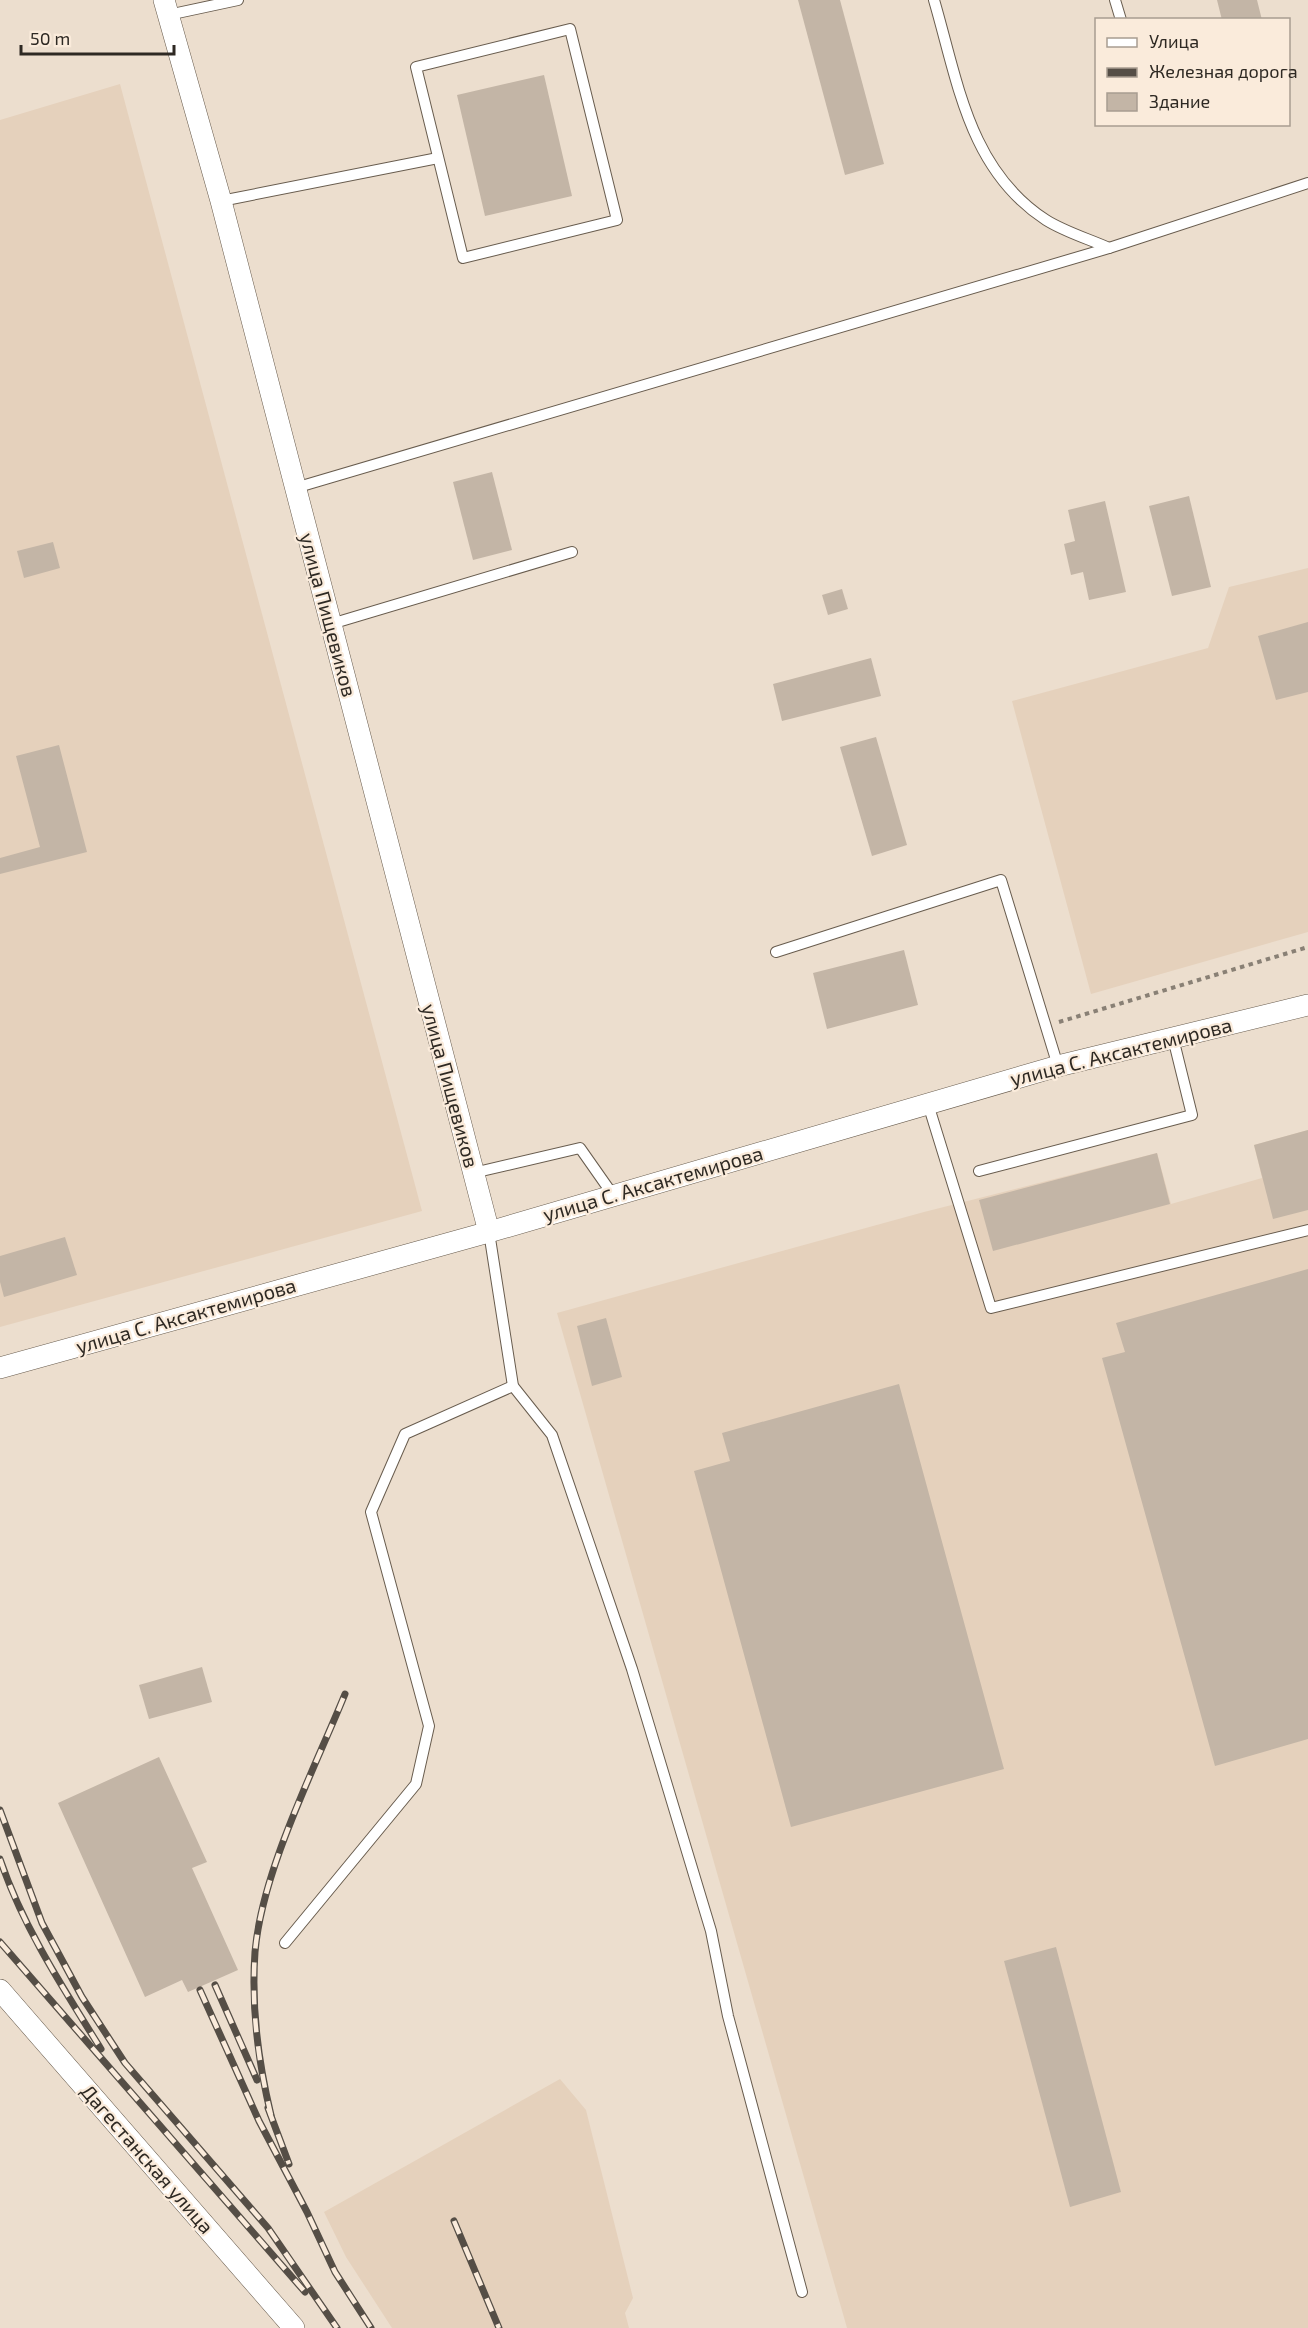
<svg xmlns="http://www.w3.org/2000/svg" width="1308" height="2328" font-family="'Exo 2',sans-serif">
	<rect width="100%" height="100%" fill="#ecdece"/>
	<g fill="#e5d1bc">
		<path d="M 120,84 L 422,1211 L 0,1327 L 0,120 Z"/>
		<path d="M 1308,568 L 1308,932 L 1091,994 L 1012,701 L 1208,648 L 1229,587 Z"/>
		<path d="M 1308,1130 L 1308,2328 L 847,2328 L 557,1313 L 924,1212 L 1157,1153 L 1171,1204 L 1262,1178 L 1254,1145 Z"/>
		<path d="M 560,2079 L 586,2110 L 633,2298 L 625,2313 L 629,2328 L 392,2328 L 346,2257 L 324,2212 Z"/>
	</g>
	<g fill="#c3b5a6">
		<path d="M 798,0 L 840,0 L 884,164 L 845,175 Z"/>
		<path d="M 1217,0 L 1257,0 L 1262,20 L 1222,20 Z"/>
		<path d="M 544,75 L 572,196 L 485,216 L 457,95 Z"/>
		<path d="M 492,472 L 512,550 L 473,560 L 453,482 Z"/>
		<path d="M 1189,496 L 1211,587 L 1172,596 L 1149,506 Z"/>
		<path d="M 1105,501 L 1126,592 L 1089,600 L 1083,572 L 1071,575 L 1064,544 L 1075,541 L 1068,510 Z"/>
		<path d="M 53,542 L 60,568 L 24,578 L 17,551 Z"/>
		<path d="M 842,589 L 848,609 L 828,615 L 822,595 Z"/>
		<path d="M 1308,622 L 1308,692 L 1276,700 L 1258,636 Z"/>
		<path d="M 871,658 L 881,696 L 782,721 L 773,684 Z"/>
		<path d="M 876,737 L 907,845 L 872,856 L 840,747 Z"/>
		<path d="M 59,745 L 87,852 L 0,874 L 0,858 L 40,847 L 16,756 Z"/>
		<path d="M 904,950 L 918,1005 L 827,1029 L 813,973 Z"/>
		<path d="M 1308,1130 L 1308,1210 L 1273,1219 L 1254,1145 Z"/>
		<path d="M 1157,1153 L 1170,1204 L 993,1251 L 979,1200 Z"/>
		<path d="M 65,1237 L 77,1275 L 4,1297 L 0,1282 L 0,1256 Z"/>
		<path d="M 1308,1269 L 1308,1739 L 1215,1766 L 1102,1358 L 1125,1352 L 1116,1323 Z"/>
		<path d="M 606,1318 L 622,1377 L 592,1386 L 577,1326 Z"/>
		<path d="M 899,1384 L 1004,1769 L 791,1827 L 694,1471 L 730,1461 L 722,1433 Z"/>
		<path d="M 202,1667 L 212,1702 L 149,1719 L 139,1685 Z"/>
		<path d="M 159,1757 L 207,1862 L 192,1868 L 238,1970 L 188,1992 L 182,1980 L 145,1997 L 58,1803 Z"/>
		<path d="M 1056,1947 L 1121,2192 L 1070,2207 L 1004,1961 Z"/>
	</g>
	<g fill="none" stroke-linecap="round" stroke-linejoin="round">
		<defs>
			<g id="service">
				<path d="M 934,0 C 958,82 969,170 1046,220 C 1065,232 1089,239 1109,248"/>
				<path d="M 1115,0 L 1121,20"/>
				<path d="M 168,15 L 238,0"/>
				<path d="M 570,29 L 617,220 L 463,258 L 416,67 Z"/>
				<path d="M 221,201 L 438,158"/>
				<path d="M 295,488 L 1109,248 L 1308,183"/>
				<path d="M 331,624 L 572,552"/>
				<path d="M 776,952 L 1001,880 L 1058,1066"/>
				<path d="M 928,1104 L 991,1308 L 1308,1230"/>
				<path d="M 979,1171 L 1192,1115 L 1173,1038"/>
				<path d="M 473,1173 L 580,1148 L 613,1195"/>
				<path d="M 489,1232 L 513,1386 L 552,1435 L 632,1669 L 711,1931 L 728,2016 L 802,2292"/>
				<path d="M 285,1943 L 416,1784 L 429,1726 L 371,1512 L 405,1434 L 513,1386"/>
			</g>
			<g id="minor">
				<path d="M 164,0 L 221,201 L 489,1232"/>
				<path d="M 0,1368 L 489,1232 L 1058,1066 L 1308,1005"/>
				<path d="M 0,1990 L 294,2328"/>
			</g>
		</defs>
		<use href="#service" stroke="#685c4e" stroke-width="12"/>
		<use href="#minor" stroke="#685c4e" stroke-width="22"/>
		<path stroke="#898075" stroke-width="4" stroke-dasharray="4.5 4.5" stroke-linecap="butt" d="M 1059,1022 L 1308,947"/>
		<use href="#service" stroke="#fff" stroke-width="10"/>
		<use href="#minor" stroke="#fff" stroke-width="21"/>
		<defs>
			<g id="rail">
				<path d="M 0,1810 L 42,1923 L 82,1997 L 125,2063 L 268,2228 L 337,2328"/>
				<path d="M 0,1859 C 23,1927 63,1988 101,2049"/>
				<path d="M 0,1942 L 305,2292"/>
				<path d="M 215,1985 L 257,2080"/>
				<path d="M 200,1990 L 259,2121 L 307,2212 L 335,2272 L 371,2328"/>
				<path d="M 268,2108 L 289,2164"/>
				<path d="M 271,2115 C 258,2061 251,2008 255,1952 C 262,1871 314,1770 345,1694"/>
				<path d="M 454,2221 L 499,2328"/>
			</g>
		</defs>
		<use href="#rail" stroke="#554e46" stroke-width="7"/>
		<use href="#rail" stroke="#faebdb" stroke-width="4.5" stroke-dasharray="14" stroke-linecap="butt"/>
	</g>
	<g text-anchor="middle" stroke-width="4.5" stroke-linejoin="round" paint-order="stroke">
		<g font-size="20" fill="#2e2923" stroke="#faebdb">
			<text transform="translate(328 615) rotate(75)" y="7">улица Пищевиков</text>
			<text transform="translate(1121 1052) rotate(-14)" y="7">улица С. Аксактемирова</text>
			<text transform="translate(450 1086) rotate(75)" y="7">улица Пищевиков</text>
			<text transform="translate(653 1184) rotate(-16)" y="7">улица С. Аксактемирова</text>
			<text transform="translate(186 1316) rotate(-16)" y="7">улица С. Аксактемирова</text>
			<text transform="translate(147 2159) rotate(49)" y="7">Дагестанская улица</text>
		</g>
	</g>
	<rect x="1095" y="18" width="195" height="108" fill="#faebdb" stroke="#a89d91" stroke-width="1.5"/>
	<rect x="1107" y="38" width="30" height="9" fill="#ffffff" stroke="#a89d91" stroke-width="1.5"/>
	<text x="1149" y="48" font-size="18" fill="#2e2923">Улица</text>
	<rect x="1107" y="68" width="30" height="9" fill="#554e46" stroke="#a89d91" stroke-width="1.5"/>
	<text x="1149" y="78" font-size="18" fill="#2e2923">Железная дорога</text>
	<rect x="1107" y="93" width="30" height="18" fill="#c3b5a6" stroke="#a89d91" stroke-width="1.5"/>
	<text x="1149" y="108" font-size="18" fill="#2e2923">Здание</text>
	<path d="M21 45v9h153v-9" fill="none" stroke="#2e2923" stroke-width="3"/>
	<text x="30" y="45" font-size="18" fill="#2e2923" stroke="#faebdb" stroke-width="4.5" paint-order="stroke">50 m</text>
</svg>
